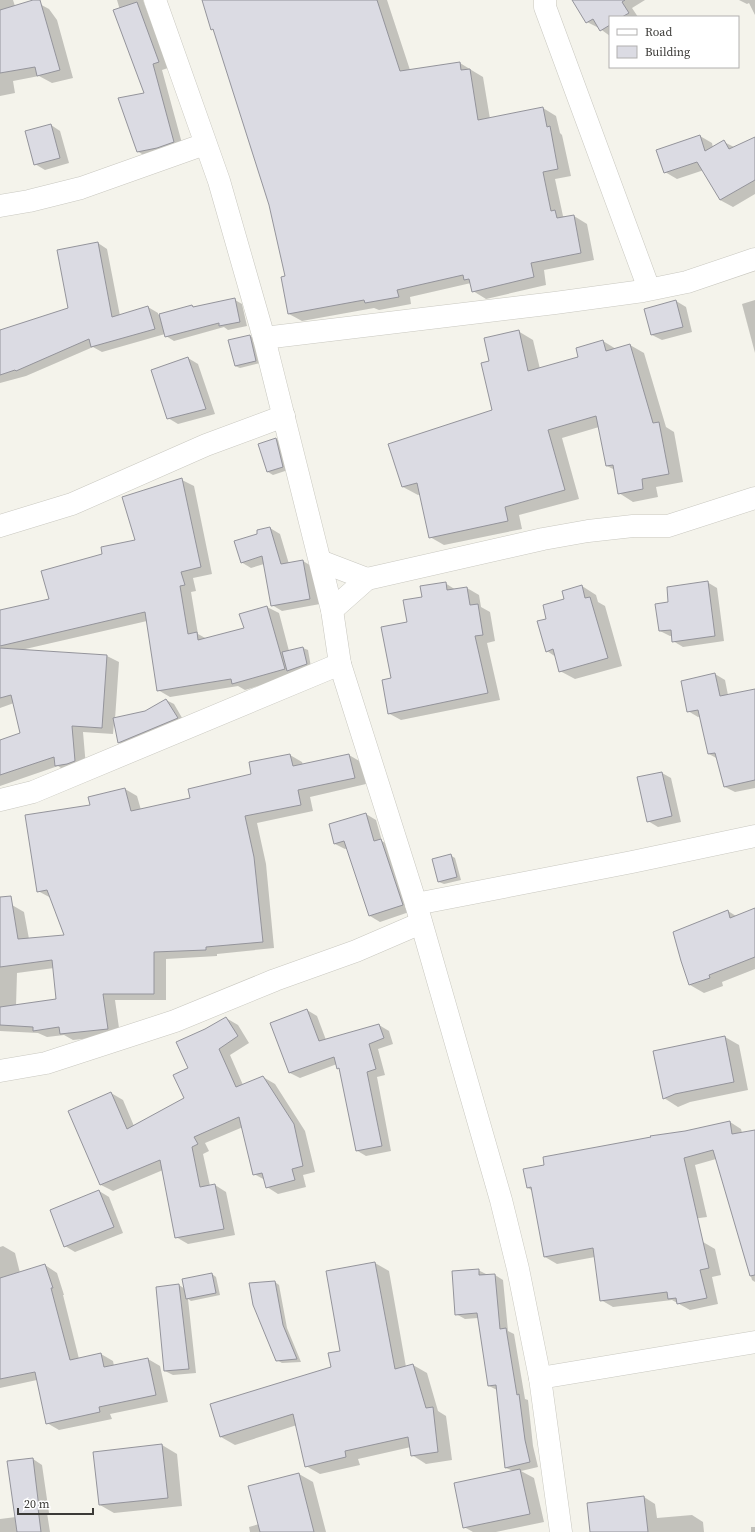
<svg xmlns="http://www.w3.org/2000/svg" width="755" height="1532" font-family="'Source Serif 4',serif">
	<rect width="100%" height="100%" fill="#f4f3eb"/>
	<g fill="#0003" fill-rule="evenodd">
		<path d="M 0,0 L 13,0 L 15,6 L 34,1 L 49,9 L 57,20 L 73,78 L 52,83 L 39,76 L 13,81 L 15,93 L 0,96 Z"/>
		<path d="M 117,0 L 143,0 L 168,68 L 162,70 L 183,147 L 147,157 L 137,151 L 145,94 Z"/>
		<path d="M 203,0 L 387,0 L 410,70 L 460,63 L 473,71 L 483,77 L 490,119 L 543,108 L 556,116 L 560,133 L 562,135 L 571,176 L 555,179 L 563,216 L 567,217 L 574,216 L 587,224 L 594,260 L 544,270 L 546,285 L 486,299 L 473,291 L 471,283 L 410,297 L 411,304 L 379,310 L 374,308 L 302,321 L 289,314 L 286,277 L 270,204 L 214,30 L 212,29 Z"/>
		<path d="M 573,0 L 645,0 L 632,8 L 638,17 L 610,17 L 610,36 L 599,28 L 587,22 Z"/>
		<path d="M 739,0 L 755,0 L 755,15 L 749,3 L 747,4 Z"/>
		<path d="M 51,125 L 60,131 L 69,163 L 45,170 L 35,164 Z"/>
		<path d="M 700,136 L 712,143 L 713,148 L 724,142 L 734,147 L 755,138 L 755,194 L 733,207 L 720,200 L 704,170 L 677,179 L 665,172 Z"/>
		<path d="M 98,243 L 107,249 L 120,316 L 148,307 L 158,313 L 158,315 L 192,306 L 194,307 L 235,300 L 242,304 L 247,326 L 228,330 L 224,327 L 174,341 L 166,336 L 165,334 L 102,352 L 93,347 L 26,376 L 0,383 L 0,330 L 70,309 Z"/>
		<path d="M 755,300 L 755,353 L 742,304 Z"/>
		<path d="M 676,301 L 686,307 L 692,332 L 662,340 L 652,335 Z"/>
		<path d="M 518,331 L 533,340 L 540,369 L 580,358 L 603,341 L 616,349 L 630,345 L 644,353 L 666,427 L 674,432 L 683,482 L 656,487 L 658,497 L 633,502 L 619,493 L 615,470 L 607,466 L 599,427 L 562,438 L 579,499 L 519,515 L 522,529 L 444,545 L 430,537 L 421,494 L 418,495 L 403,487 L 390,445 L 493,411 L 490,362 Z"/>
		<path d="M 250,336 L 254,338 L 260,363 L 240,368 L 235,366 Z"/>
		<path d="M 188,358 L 198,364 L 215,414 L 178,424 L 168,418 Z"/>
		<path d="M 276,439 L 281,441 L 288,470 L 273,475 L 268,472 L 259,444 Z"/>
		<path d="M 182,480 L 194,486 L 212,574 L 193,578 L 196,591 L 191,592 L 198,634 L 207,639 L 245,628 L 267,607 L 279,613 L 289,651 L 303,648 L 308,650 L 311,667 L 296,675 L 245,690 L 238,686 L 170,697 L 158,690 L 147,621 L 21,650 L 107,656 L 119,662 L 115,719 L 145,712 L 166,700 L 174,704 L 185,723 L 127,747 L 119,742 L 114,723 L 113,734 L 83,732 L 86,767 L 67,772 L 58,766 L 0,786 L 0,741 L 21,734 L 14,703 L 0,708 L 0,611 L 50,600 L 103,554 L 136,540 Z"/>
		<path d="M 270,528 L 280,534 L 289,564 L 303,561 L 313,567 L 320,604 L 282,611 L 272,605 L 264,564 L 251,568 L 241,562 L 259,534 L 258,531 Z"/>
		<path d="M 707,582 L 717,588 L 724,641 L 683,647 L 673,641 L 673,636 L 670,636 L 660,631 L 670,603 Z"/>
		<path d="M 445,583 L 456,590 L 467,588 L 479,595 L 481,607 L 490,612 L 495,641 L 487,643 L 500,700 L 401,720 L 388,713 L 392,679 L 408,623 Z"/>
		<path d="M 582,586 L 596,595 L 598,602 L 605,606 L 622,666 L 575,679 L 560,671 L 556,657 L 547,651 L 548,619 L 566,600 Z"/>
		<path d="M 715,674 L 725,680 L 728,695 L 755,690 L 755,788 L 735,792 L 725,787 L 718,759 L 709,754 L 701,716 L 698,717 L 688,711 Z"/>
		<path d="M 290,755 L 302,762 L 303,765 L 349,755 L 361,762 L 366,784 L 310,797 L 313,811 L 257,823 L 266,864 L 274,948 L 217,954 L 217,956 L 166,959 L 166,1000 L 115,1000 L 120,1035 L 73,1040 L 64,1035 L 47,1037 L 38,1033 L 0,1031 L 0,907 L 12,905 L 24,912 L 29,939 L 65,936 L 51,898 L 38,891 L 91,806 L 125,789 L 137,796 L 141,810 L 191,799 L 252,775 ZM 54,968 L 57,999 L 16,1006 L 17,973 Z"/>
		<path d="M 662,773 L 671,778 L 681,822 L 658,827 L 648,821 Z"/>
		<path d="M 366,814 L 376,820 L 382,841 L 390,846 L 412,911 L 380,922 L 370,916 L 348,848 L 345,849 L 335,844 Z"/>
		<path d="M 450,855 L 455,858 L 461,880 L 444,884 L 439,882 L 433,860 Z"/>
		<path d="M 728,911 L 736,916 L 755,912 L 755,969 L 722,982 L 723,986 L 704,993 L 690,985 L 682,961 Z"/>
		<path d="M 307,1010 L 317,1016 L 326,1040 L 379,1025 L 389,1031 L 393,1044 L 378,1049 L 385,1075 L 377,1077 L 391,1151 L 366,1156 L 356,1150 L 340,1069 L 338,1068 L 337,1064 L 300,1078 L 290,1073 Z"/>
		<path d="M 226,1018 L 238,1025 L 249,1043 L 230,1055 L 243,1085 L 263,1077 L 275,1084 L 305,1131 L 315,1172 L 303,1175 L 306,1187 L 278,1194 L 267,1187 L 265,1180 L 254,1174 L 243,1127 L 205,1143 L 209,1151 L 203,1154 L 210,1186 L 215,1185 L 226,1192 L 235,1235 L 188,1244 L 176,1237 L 163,1170 L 113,1191 L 101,1185 L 69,1112 L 111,1093 L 123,1100 L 134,1126 L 185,1098 L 189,1069 L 206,1030 Z"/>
		<path d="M 725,1037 L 739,1045 L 748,1090 L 690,1102 L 678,1107 L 664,1098 Z"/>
		<path d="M 730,1122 L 741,1129 L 742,1133 L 755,1131 L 755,1210 L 716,1159 L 695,1165 L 707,1217 L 677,1221 L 703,1242 L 715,1249 L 721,1275 L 712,1277 L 718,1304 L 690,1310 L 672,1300 L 613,1307 L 601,1300 L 595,1257 L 557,1264 L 545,1257 L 533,1191 L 528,1188 L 685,1132 Z"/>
		<path d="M 99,1191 L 109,1197 L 123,1233 L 75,1252 L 65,1246 Z"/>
		<path d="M 755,1238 L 755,1282 L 752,1280 L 740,1239 Z"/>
		<path d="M 3,1246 L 15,1253 L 20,1273 L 45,1265 L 57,1273 L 64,1295 L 63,1295 L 79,1359 L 101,1354 L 113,1361 L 114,1366 L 148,1359 L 160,1366 L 168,1402 L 110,1414 L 112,1419 L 59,1430 L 47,1423 L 37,1380 L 0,1388 L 0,1247 Z"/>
		<path d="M 375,1263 L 389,1271 L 406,1367 L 413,1365 L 427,1373 L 438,1411 L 446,1416 L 452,1460 L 426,1464 L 412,1455 L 411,1447 L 358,1459 L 360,1465 L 320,1474 L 306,1466 L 297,1425 L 235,1445 L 221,1437 L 211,1404 L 332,1368 L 342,1351 Z"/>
		<path d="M 478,1270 L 488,1275 L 495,1275 L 503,1280 L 508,1331 L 514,1334 L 525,1399 L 528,1400 L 533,1446 L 538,1467 L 521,1471 L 534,1478 L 544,1522 L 496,1532 L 473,1532 L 464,1527 L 513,1471 L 506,1468 L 497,1390 L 489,1386 L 478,1318 L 465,1319 L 456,1314 Z"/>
		<path d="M 212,1274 L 216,1277 L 220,1295 L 191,1301 L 188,1299 L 196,1373 L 173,1375 L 165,1371 L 179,1285 L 185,1289 Z"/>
		<path d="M 275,1282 L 279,1285 L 287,1328 L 301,1362 L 282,1363 L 277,1360 Z"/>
		<path d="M 162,1445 L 177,1454 L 182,1506 L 114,1513 L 100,1505 Z"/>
		<path d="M 33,1459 L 42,1465 L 49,1513 L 47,1513 L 50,1532 L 0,1532 L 0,1519 L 16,1517 Z"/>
		<path d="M 299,1474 L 313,1482 L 326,1532 L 250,1532 L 249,1527 L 259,1524 Z"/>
		<path d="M 644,1497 L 655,1504 L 657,1518 L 692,1515 L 703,1522 L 704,1532 L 591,1532 Z"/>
		<rect x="751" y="1527" width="4" height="5"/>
	</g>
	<g fill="#dbdbe3" stroke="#94949b">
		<path d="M 33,0 L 40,0 L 60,70 L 37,76 L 35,67 L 0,73 L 0,10 Z"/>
		<path d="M 202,0 L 377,0 L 400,71 L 460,62 L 461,70 L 470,69 L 478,120 L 543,107 L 547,127 L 550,126 L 558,169 L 543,172 L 551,211 L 555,210 L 557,218 L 574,215 L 581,253 L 531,263 L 534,277 L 472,292 L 469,279 L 464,280 L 463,275 L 397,290 L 399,297 L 365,303 L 364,300 L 288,314 L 281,277 L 285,276 L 269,205 L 213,29 L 211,30 Z"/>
		<path d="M 572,0 L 625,0 L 622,2 L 629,13 L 622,17 L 610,17 L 610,25 L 600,31 L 593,19 L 586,23 Z"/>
		<path d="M 137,2 L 159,62 L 153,64 L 174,142 L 157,148 L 137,152 L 118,98 L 144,93 L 113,10 Z"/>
		<path d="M 51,124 L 60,158 L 34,165 L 25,131 Z"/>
		<path d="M 700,135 L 705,151 L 724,140 L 729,149 L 755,137 L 755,180 L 720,200 L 697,162 L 664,173 L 656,150 Z"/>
		<path d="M 98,242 L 112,317 L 148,306 L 155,329 L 91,347 L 89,339 L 16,371 L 15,370 L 0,375 L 0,330 L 68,308 L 57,250 Z"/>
		<path d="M 235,298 L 240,322 L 219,326 L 219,323 L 165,337 L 159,314 L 192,305 L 193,307 Z"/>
		<path d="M 676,300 L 683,327 L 651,335 L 644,309 Z"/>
		<path d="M 519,330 L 528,371 L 578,357 L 576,348 L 603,340 L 606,351 L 630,344 L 653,423 L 659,422 L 669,474 L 642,479 L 643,489 L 618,494 L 613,465 L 606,466 L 596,416 L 548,430 L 565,490 L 505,507 L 508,521 L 429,538 L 417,483 L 402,487 L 388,444 L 492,410 L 481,363 L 489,361 L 484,338 Z"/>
		<path d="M 250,335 L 256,361 L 235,366 L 228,340 Z"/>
		<path d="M 188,357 L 206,409 L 167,419 L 151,370 Z"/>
		<path d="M 276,438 L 283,467 L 267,472 L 258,444 Z"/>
		<path d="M 182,478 L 201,567 L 181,572 L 185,585 L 180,586 L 188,634 L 197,632 L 198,640 L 244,628 L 239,614 L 267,606 L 285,669 L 232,684 L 231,679 L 157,691 L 145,612 L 0,646 L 0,610 L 49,599 L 41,571 L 102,554 L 101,547 L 135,540 L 122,497 Z"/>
		<path d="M 270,527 L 281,564 L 303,560 L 310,599 L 271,606 L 262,556 L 241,563 L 234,541 L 257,534 L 257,530 Z"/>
		<path d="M 708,581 L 715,636 L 672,642 L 671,630 L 659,631 L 655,604 L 668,602 L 667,587 Z"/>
		<path d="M 446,582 L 447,590 L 467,587 L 470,605 L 478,604 L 483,635 L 475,636 L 488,693 L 388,714 L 382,680 L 391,678 L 381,627 L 407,622 L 403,600 L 422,597 L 420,586 Z"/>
		<path d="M 582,585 L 585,598 L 590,597 L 608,658 L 559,672 L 553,649 L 546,652 L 537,621 L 546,619 L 543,605 L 564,599 L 562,591 Z"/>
		<path d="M 303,647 L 307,664 L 287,671 L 282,652 Z"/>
		<path d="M 0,648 L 107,655 L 102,728 L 72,726 L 75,761 L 67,764 L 55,766 L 54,757 L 0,775 L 0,740 L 20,733 L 11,695 L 0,698 Z"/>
		<path d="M 715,673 L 720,696 L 755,689 L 755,780 L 724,787 L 715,753 L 708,754 L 698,710 L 687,712 L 681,681 Z"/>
		<path d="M 166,699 L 178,718 L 118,743 L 113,718 L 145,711 Z"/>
		<path d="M 290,754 L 293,766 L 349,754 L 355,778 L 298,790 L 301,805 L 245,816 L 254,857 L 263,942 L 206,947 L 206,950 L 154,952 L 154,994 L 103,994 L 108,1029 L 60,1034 L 59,1027 L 33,1031 L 33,1027 L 0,1025 L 0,1007 L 56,999 L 52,960 L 0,967 L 0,897 L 11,896 L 18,939 L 64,935 L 47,890 L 37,892 L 25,815 L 90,805 L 88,797 L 125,788 L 131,811 L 190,798 L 188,789 L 251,774 L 249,762 Z"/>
		<path d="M 662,772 L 672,816 L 647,822 L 637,777 Z"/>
		<path d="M 366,813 L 374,841 L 381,839 L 403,905 L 369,916 L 344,841 L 334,844 L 329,824 Z"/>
		<path d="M 451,854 L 457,877 L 438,882 L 432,859 Z"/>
		<path d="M 755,908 L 755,957 L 709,975 L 710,978 L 689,985 L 681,961 L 673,932 L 728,910 L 730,918 Z"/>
		<path d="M 307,1009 L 319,1041 L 379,1024 L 384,1038 L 369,1044 L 376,1069 L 367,1072 L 382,1146 L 356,1151 L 339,1068 L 337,1069 L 334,1057 L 289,1073 L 270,1023 Z"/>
		<path d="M 226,1017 L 238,1036 L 219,1049 L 236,1087 L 263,1076 L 294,1124 L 303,1166 L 292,1169 L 295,1180 L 266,1188 L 262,1173 L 253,1175 L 239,1117 L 194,1137 L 198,1144 L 192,1147 L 200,1187 L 215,1184 L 224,1229 L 175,1238 L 160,1160 L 100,1185 L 68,1111 L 111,1092 L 127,1129 L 184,1098 L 173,1075 L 188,1068 L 176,1042 L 205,1029 Z"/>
		<path d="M 725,1036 L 734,1082 L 675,1094 L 663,1099 L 653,1051 Z"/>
		<path d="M 730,1121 L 732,1134 L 755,1130 L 755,1275 L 750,1276 L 713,1150 L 684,1158 L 709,1268 L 700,1270 L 707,1298 L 677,1304 L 676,1298 L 668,1299 L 667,1292 L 600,1301 L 593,1248 L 544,1257 L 531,1187 L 527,1188 L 523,1169 L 544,1165 L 543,1157 L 651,1137 L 650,1136 L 685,1131 Z"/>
		<path d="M 99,1190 L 114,1227 L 64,1247 L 50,1210 Z"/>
		<path d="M 375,1262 L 395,1369 L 413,1364 L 426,1408 L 433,1407 L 438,1452 L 411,1456 L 408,1437 L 345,1451 L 346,1457 L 305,1467 L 293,1414 L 220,1437 L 210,1404 L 331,1367 L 328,1353 L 340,1351 L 326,1271 Z"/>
		<path d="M 45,1264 L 53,1288 L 51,1288 L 70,1360 L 101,1353 L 104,1367 L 148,1358 L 156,1395 L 99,1407 L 100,1412 L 46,1424 L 35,1372 L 0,1379 L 0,1278 Z"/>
		<path d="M 479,1269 L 479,1275 L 495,1274 L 500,1329 L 506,1328 L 517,1395 L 519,1394 L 525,1440 L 530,1462 L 505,1468 L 496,1385 L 488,1386 L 477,1313 L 455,1315 L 452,1271 Z"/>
		<path d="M 212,1273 L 216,1293 L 186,1299 L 182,1279 Z"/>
		<path d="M 275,1281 L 283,1325 L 297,1359 L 276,1361 L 253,1305 L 249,1283 Z"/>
		<path d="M 179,1284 L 189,1369 L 164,1371 L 156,1287 Z"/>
		<path d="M 162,1444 L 168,1498 L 99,1505 L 93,1452 Z"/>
		<path d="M 33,1458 L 39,1508 L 38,1508 L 41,1532 L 17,1532 L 7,1461 Z"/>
		<path d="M 520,1469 L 530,1514 L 463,1528 L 454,1483 Z"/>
		<path d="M 299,1473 L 314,1532 L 260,1532 L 248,1486 Z"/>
		<path d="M 644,1496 L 648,1532 L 590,1532 L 587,1503 Z"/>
	</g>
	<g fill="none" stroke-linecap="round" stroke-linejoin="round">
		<defs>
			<g id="street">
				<path d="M 155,0 L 219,181 L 264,338 L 332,610 L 340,664 L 416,904 L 501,1200 L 518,1269 L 540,1378 L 561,1532"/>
				<path d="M 545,0 L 545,7 L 649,289"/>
				<path d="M 0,206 L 29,201 L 81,188 L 205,144"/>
				<path d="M 264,338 L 555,303 L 643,291 L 687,282 L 755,259"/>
				<path d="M 0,526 L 72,504 L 206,445 L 284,416"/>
				<path d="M 320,561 L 367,579"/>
				<path d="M 332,610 L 367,579 L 543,539 L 588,531 L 633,526 L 668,526 L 755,498"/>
				<path d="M 0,800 L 33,792 L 340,664"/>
				<path d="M 416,904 L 632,862 L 755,836"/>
				<path d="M 0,1071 L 46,1063 L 175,1021 L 275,980 L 356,951 L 421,923"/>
				<path d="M 540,1378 L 755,1342"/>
			</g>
		</defs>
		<use href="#street" stroke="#c9c8c0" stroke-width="23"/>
		<use href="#street" stroke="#fff" stroke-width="22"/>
	</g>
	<rect x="609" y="16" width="130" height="52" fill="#ffffff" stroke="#b1b0af"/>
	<rect x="617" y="29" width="20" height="6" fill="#ffffff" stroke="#b1b0af"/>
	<text x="645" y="36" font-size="12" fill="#3b3a37">Road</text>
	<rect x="617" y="46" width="20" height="12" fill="#dbdbe3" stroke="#b1b0af"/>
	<text x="645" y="56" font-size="12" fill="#3b3a37">Building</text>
	<path d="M18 1508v6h75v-6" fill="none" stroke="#3b3a37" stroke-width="2"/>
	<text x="24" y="1508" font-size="12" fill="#3b3a37" stroke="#ffffff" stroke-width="3" paint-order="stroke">20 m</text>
</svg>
